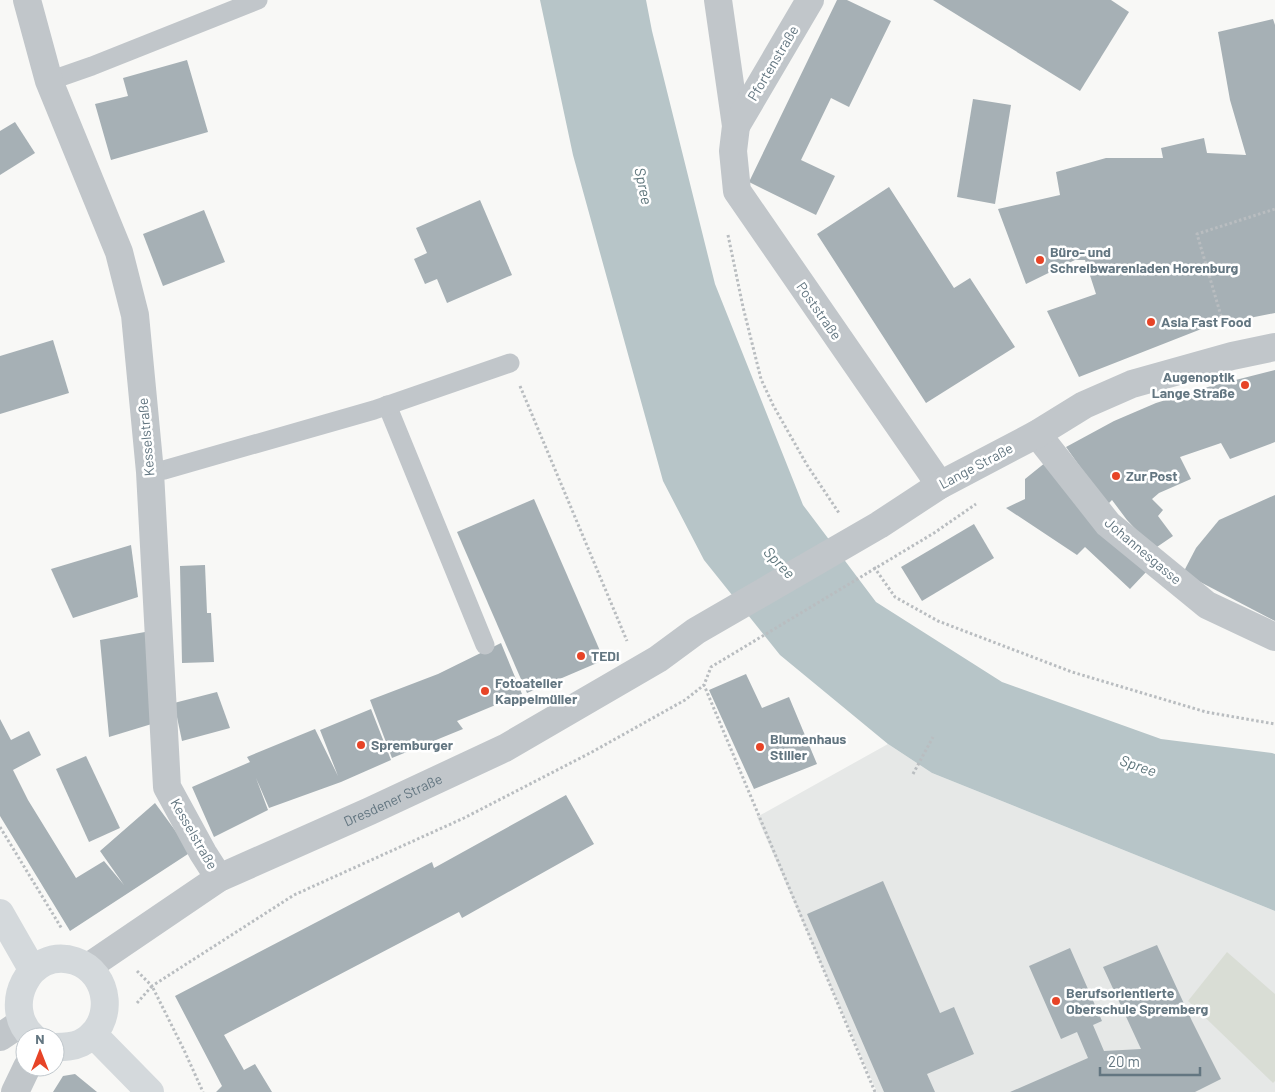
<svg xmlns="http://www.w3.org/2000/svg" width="1275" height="1092" font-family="Barlow,sans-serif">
	<rect width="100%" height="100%" fill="#f8f8f6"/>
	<path fill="#e6e8e7" d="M 888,744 L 932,773 L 1275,911 L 1275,1092 L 877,1092 L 757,817 Z"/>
	<path fill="#d9ddd5" d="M 1227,952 L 1275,994 L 1275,1081 L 1273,1083 L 1188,1001 Z"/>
	<path fill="#b7c5c8" d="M 540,0 L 646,0 L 652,31 L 715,284 L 803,505 L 876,602 L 1002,682 L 1161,739 L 1272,753 L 1275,754 L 1275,911 L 932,773 L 888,744 L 780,655 L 704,560 L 663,481 L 573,155 Z"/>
	<g fill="#a6b0b5">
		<path d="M 837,0 L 847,0 L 891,21 L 849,107 L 831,98 L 801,160 L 835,176 L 816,215 L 749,182 Z"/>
		<path d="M 933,0 L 1111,0 L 1129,12 L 1080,91 Z"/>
		<path d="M 1273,19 L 1275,25 L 1275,313 L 1209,326 L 1079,377 L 1047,311 L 1096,294 L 1085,260 L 1075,260 L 1026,284 L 998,209 L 1060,195 L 1056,172 L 1106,158 L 1163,158 L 1161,148 L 1204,138 L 1207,153 L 1246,155 L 1230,100 L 1218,32 Z"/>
		<path d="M 187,60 L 208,132 L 111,160 L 95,104 L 128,96 L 123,78 Z"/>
		<path d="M 973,99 L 1011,105 L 995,204 L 957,197 Z"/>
		<path d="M 15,122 L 35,153 L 0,175 L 0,131 Z"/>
		<path d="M 889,187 L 954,288 L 970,278 L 1015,347 L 926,403 L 817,234 Z"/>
		<path d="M 480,200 L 512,275 L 447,303 L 437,279 L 425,284 L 414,259 L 427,253 L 416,228 Z"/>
		<path d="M 204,210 L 225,262 L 163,286 L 143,234 Z"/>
		<path d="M 53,340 L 69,393 L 0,414 L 0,356 Z"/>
		<path d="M 1275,370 L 1275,442 L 1230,459 L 1221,443 L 1180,457 L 1191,479 L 1159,493 L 1152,499 L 1163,510 L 1158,516 L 1173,536 L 1154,549 L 1127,520 L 1112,500 L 1107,505 L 1066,447 L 1114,421 L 1156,403 L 1208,387 Z"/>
		<path d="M 1051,458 L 1148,570 L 1130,589 L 1085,547 L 1077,555 L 1006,508 L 1025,499 L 1025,479 Z"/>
		<path d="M 1275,495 L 1275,621 L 1183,573 L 1196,548 L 1219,520 Z"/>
		<path d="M 534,499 L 604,660 L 527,693 L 457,532 Z"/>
		<path d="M 974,524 L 994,558 L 922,601 L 901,567 Z"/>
		<path d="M 131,545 L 138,597 L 73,618 L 51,569 Z"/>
		<path d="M 205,565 L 207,613 L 211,613 L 214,662 L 182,663 L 180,566 Z"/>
		<path d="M 145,632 L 155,723 L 109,737 L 100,640 Z"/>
		<path d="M 501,643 L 522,694 L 457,721 L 463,729 L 392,758 L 370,700 L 438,674 Z"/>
		<path d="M 746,674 L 762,708 L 789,697 L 817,764 L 754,789 L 709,690 Z"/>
		<path d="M 217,692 L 230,728 L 182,741 L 174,703 Z"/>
		<path d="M 371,709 L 391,760 L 341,782 L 269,808 L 256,778 L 268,810 L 214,837 L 192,787 L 250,762 L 247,757 L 315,729 L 338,776 L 320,730 Z"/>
		<path d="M 0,719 L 11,740 L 29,731 L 41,755 L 13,770 L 28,800 L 76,878 L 104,861 L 124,885 L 100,851 L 155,803 L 191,852 L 70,931 L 0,816 Z"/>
		<path d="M 86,756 L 120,828 L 89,842 L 56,769 Z"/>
		<path d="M 566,795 L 594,844 L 462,918 L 459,912 L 224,1035 L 244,1070 L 255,1064 L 272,1092 L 216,1092 L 222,1086 L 175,996 L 432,862 L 434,868 Z"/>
		<path d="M 883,881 L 940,1013 L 954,1007 L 974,1054 L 927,1074 L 935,1092 L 884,1092 L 807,914 Z"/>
		<path d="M 1157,945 L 1192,1021 L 1221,1079 L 1195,1092 L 1010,1092 L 1088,1058 L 1077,1032 L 1061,1039 L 1029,966 L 1070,948 L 1102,1021 L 1093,1025 L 1104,1051 L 1141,1049 L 1103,967 Z"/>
		<path d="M 75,1074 L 97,1092 L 53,1092 L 63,1076 Z"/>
	</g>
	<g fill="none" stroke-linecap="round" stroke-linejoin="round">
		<g stroke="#b9bdc0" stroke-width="3" stroke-dasharray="2.5 2.5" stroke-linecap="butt">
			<path d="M 728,235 L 743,307 L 761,379 L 773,405 L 807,465 L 839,513"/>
			<path d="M 1224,326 L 1197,234 L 1275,209"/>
			<path d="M 520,386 L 627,641"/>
			<path d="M 874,567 L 895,597 L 938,621 L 1072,672 L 1206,712 L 1275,724"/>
			<path d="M 913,774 L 933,737"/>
			<path d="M 0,827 L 62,929"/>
			<path d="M 137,971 L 152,986 L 294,895 L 464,818 L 592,752 L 685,700 L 704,685"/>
			<path d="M 137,1003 L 152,986 L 184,1050 L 203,1092"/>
			<path d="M 875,1092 L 704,685 L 711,667 L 934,533 L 976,504"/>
		</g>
		<g stroke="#c1c6ca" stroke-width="19">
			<path d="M 49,81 L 92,66 L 258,0"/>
			<path d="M 387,405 L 485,645"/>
			<path d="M 150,472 L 164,470 L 374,410 L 510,363"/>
		</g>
		<g stroke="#c1c6ca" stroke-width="28">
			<path d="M 27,0 L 49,81 L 119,252 L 135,315 L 150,472 L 167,787 L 203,853 L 219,878"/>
			<path d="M 718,0 L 736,126 L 733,151 L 737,191 L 940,485"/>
			<path d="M 736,126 L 810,0"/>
			<path d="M 1037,434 L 1108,524 L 1207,605 L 1275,637"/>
			<path id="s1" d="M 88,967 L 219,878 L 370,811 L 505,748 L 658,659 L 696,631 L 879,525 L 940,485 L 1037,434 L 1084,405 L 1132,384 L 1232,356 L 1275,347"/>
			<path d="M 0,1037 L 21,1023"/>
			<path d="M 15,1092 L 27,1067"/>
		</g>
		<g stroke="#d4d9dc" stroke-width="28">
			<path d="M 0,913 L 32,969"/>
			<path d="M 93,1034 L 150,1092"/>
			<path d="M 33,1037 C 0,1008 29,946 75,961 C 111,973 116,1025 81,1043 C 73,1047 64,1047 55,1047"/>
		</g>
	</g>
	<g fill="#e74427" stroke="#fff" stroke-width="2">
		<circle cx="1040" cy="260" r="5"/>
		<circle cx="1151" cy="322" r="5"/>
		<circle cx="1245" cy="385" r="5"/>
		<circle cx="1116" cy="476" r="5"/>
		<circle cx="581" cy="656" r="5"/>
		<circle cx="485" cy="691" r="5"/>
		<circle cx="361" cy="745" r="5"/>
		<circle cx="760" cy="747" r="5"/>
		<circle cx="1056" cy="1001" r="5"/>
	</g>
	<g text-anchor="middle" stroke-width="5" stroke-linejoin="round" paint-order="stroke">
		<g font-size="14" fill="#637681" stroke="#fff">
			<text transform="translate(773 63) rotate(-59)" y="5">Pfortenstraße</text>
			<text transform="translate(819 311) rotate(55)" y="5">Poststraße</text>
			<text transform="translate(146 437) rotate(-95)" y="5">Kesselstraße</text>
			<text transform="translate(976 466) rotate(-28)" y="5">Lange Straße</text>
			<text transform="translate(1143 551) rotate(40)" y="5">Johannesgasse</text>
			<text dy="5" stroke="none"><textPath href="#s1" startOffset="349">Dresdener Straße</textPath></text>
			<text transform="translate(194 834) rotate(60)" y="5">Kesselstraße</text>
		</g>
		<g font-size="14" font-weight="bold" fill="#637681" stroke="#fff" text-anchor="start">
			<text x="1050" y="257">Büro- und<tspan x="1050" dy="16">Schreibwarenladen Horenburg</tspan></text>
			<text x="1161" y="327">Asia Fast Food</text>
			<text x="1235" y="382" text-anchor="end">Augenoptik<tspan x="1235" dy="16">Lange Straße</tspan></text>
			<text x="1126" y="481">Zur Post</text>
			<text x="591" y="661">TEDi</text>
			<text x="495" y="688">Fotoatelier<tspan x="495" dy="16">Kappelmüller</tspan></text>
			<text x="770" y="744">Blumenhaus<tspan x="770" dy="16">Stiller</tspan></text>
			<text x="371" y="750">Spremburger</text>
			<text x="1066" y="998">Berufsorientierte<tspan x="1066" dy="16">Oberschule Spremberg</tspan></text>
		</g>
		<g font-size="15" font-style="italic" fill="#5e767c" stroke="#fff">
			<text transform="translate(643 186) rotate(78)" y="5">Spree</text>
			<text transform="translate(779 563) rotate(46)" y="5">Spree</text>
			<text transform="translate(1138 766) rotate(19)" y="5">Spree</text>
		</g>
	</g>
	<g transform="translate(40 1052)"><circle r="24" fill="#ffffff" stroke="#c1c8cd"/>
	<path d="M0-4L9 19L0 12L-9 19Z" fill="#e74427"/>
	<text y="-8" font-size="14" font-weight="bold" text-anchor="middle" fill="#637681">N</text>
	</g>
	<path d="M1100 1067v8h100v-8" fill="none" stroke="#637681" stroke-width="2.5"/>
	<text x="1108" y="1067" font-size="15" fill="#637681" stroke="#ffffff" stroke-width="4" paint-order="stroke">20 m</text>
</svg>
